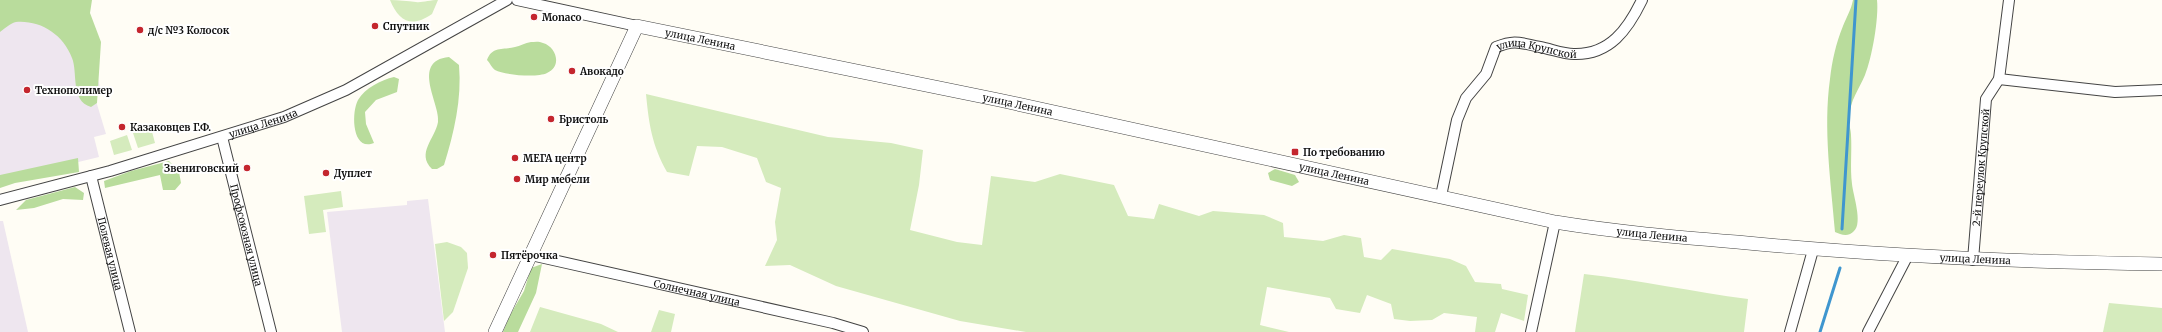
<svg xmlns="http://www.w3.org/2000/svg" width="2162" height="332" font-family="Merriweather,serif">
	<rect width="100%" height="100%" fill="#fffdf5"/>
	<g fill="#eee6ef">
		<path d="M 0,5 L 84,17 L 100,88 L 93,91 L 106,134 L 94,137 L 99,157 L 0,181 Z"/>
		<path d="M 428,199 L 445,332 L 342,332 L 327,212 L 407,205 L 407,201 Z"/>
		<path d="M 0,221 L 3,221 L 28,332 L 0,332 Z"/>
	</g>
	<g fill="#d5ebbd">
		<path d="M 390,0 C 399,0 407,1 416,2 C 421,3 430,0 438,0 L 432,14 C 412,28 399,22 390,0 Z"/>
		<path d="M 646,94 L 828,137 L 891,143 L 923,150 L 919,185 L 910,230 L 957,242 L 982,245 L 991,176 L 1035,182 L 1060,174 L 1114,185 L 1128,216 L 1154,219 L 1159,204 L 1199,216 L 1213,211 L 1264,215 L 1283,223 L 1284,237 L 1323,241 L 1344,235 L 1361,238 L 1364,257 L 1381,260 L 1392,249 L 1450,259 L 1466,266 L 1475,282 L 1501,284 L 1502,289 L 1528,295 L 1524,321 L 1501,313 L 1495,332 L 1475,332 L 1477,317 L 1444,313 L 1432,320 L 1410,321 L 1394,319 L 1391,304 L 1367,295 L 1360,313 L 1336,309 L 1330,298 L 1267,287 L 1260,325 L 1289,332 L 1026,332 L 960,321 L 836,286 L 790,265 L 765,266 L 777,240 L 775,222 L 781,188 L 766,182 L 757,158 L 722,147 L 697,146 L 689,176 L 667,172 C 652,145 649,125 646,94 Z"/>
		<path d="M 151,128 L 155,143 L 138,148 L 133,133 Z"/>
		<path d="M 127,135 L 132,150 L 114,155 L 110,141 Z"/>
		<path d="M 341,191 L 343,207 L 323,210 L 326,232 L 309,234 L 304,196 Z"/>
		<path d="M 447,242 L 461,247 L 467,253 L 468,268 L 453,312 L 444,321 L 435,244 Z"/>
		<path d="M 1584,274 C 1640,280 1693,292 1748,299 L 1744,332 L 1575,332 Z"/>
		<path d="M 2109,303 L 2162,308 L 2162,332 L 2103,332 Z"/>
		<path d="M 540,307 L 601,324 L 618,332 L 530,332 Z"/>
		<path d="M 659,310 L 675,314 L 671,332 L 651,332 Z"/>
	</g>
	<g fill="#b9dc9c">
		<path d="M 0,0 L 92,0 L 90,13 L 101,42 L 97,103 L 91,107 C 70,101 78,72 72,58 C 63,34 40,20 16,22 C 11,23 4,29 0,32 Z"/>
		<path d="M 1853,0 L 1877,0 C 1879,18 1872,58 1865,75 C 1859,89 1850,101 1849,117 C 1848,123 1851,129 1851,135 C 1852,151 1850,168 1852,184 C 1853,195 1863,223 1854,231 C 1849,237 1841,235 1835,232 C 1831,182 1823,129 1830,79 C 1832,61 1836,43 1843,26 C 1847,16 1851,10 1853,0 Z"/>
		<path d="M 531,42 C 534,42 539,41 543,43 C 557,47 562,67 547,73 C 537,78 505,75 495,70 C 492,68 490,63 487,60 C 492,46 503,50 515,47 C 520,46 525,43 531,42 Z"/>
		<path d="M 449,57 L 459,65 C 462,99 454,133 444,165 L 437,169 L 432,169 C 416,153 435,139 438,122 C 441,105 410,61 449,57 Z"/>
		<path d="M 394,77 L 399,79 L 397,92 L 376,100 L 365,112 L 366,124 L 374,143 C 352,152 351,113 358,100 C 365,88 381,80 394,77 Z"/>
		<path d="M 78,158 L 79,172 L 15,183 L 0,188 L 0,175 Z"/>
		<path d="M 169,161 L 179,172 L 181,183 L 175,190 L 163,190 L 160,175 L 105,188 L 104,181 L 131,171 Z"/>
		<path d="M 1275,169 L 1295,175 L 1299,182 L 1292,186 L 1270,180 L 1268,173 Z"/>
		<path d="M 75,187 L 84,193 L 83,200 L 63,199 L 34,208 L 16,210 L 26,200 Z"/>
		<path d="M 542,264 L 536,293 L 518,332 L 503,332 L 510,315 L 524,291 L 531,268 Z"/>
	</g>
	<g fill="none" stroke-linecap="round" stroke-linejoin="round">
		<g stroke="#3f96cf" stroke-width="3">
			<path d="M 1842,229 L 1856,0"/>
			<path d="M 1820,332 L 1840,268"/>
		</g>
		<defs>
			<g id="minor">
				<path d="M 517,0 L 637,26"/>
				<path d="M 1999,79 L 2115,92 L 2162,90"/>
				<path id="s1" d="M 222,137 L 271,332"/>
				<path id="s2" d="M 91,176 L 130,332"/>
				<path id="s3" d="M 1441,196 L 1457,120 L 1466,98 L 1486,74 L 1496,47 C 1516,39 1520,43 1540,47 C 1551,49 1563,54 1574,54 C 1610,55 1628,29 1642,0"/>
				<path id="s4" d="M 0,200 L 110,171 L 284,117 L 346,90 L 507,0"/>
				<path id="s5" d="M 531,255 L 833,323 L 863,332"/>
				<path id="s6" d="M 1973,260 L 1986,99 L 1999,79 L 2009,0"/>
				<path d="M 1531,332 L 1555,222"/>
				<path d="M 1790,332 L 1813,250"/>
				<path d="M 1868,332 L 1908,255"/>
			</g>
			<g id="tertiary">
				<path id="s7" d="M 495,332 L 637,26 L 999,100 L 1555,222 C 1616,232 1676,237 1737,242 C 1879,256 2020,262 2162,264"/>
			</g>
		</defs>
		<use href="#minor" stroke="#444" stroke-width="12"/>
		<use href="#tertiary" stroke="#444" stroke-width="14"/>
		<use href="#minor" stroke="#fff" stroke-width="10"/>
		<use href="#tertiary" stroke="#fff" stroke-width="13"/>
	</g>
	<g fill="#c4262e" stroke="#fff" stroke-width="1.5">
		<circle cx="534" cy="17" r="4"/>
		<circle cx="375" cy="26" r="4"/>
		<circle cx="140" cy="30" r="4"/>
		<circle cx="572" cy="71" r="4"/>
		<circle cx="27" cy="90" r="4"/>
		<circle cx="551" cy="119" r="4"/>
		<circle cx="122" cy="127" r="4"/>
		<rect x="1291" y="148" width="8" height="8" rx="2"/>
		<circle cx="515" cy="158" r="4"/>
		<circle cx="247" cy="168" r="4"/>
		<circle cx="326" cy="173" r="4"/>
		<circle cx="517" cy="179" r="4"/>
		<circle cx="493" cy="255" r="4"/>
	</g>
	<g text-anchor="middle" stroke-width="4" stroke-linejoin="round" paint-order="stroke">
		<g font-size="10" font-weight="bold" fill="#111" stroke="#fff" text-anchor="start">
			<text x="542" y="21">Monaco</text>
			<text x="383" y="30">Спутник</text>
			<text x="148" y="34">д/с №3 Колосок</text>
			<text x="580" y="75">Авокадо</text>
			<text x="35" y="94">Технополимер</text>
			<text x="559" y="123">Бристоль</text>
			<text x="130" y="131">Казаковцев Г.Ф.</text>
			<text x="1303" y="156">По требованию</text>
			<text x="523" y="162">МЕГА центр</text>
			<text x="239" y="172" text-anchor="end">Звениговский</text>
			<text x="334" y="177">Дуплет</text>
			<text x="525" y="183">Мир мебели</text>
			<text x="501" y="259">Пятёрочка</text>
		</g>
		<g font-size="10" fill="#111" stroke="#fff">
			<text dy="4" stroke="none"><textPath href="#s7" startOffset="402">улица Ленина</textPath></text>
			<text dy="4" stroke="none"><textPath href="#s3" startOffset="203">улица Крупской</textPath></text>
			<text dy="4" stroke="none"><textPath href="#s7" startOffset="726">улица Ленина</textPath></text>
			<text dy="4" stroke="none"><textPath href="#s4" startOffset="274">улица Ленина</textPath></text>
			<text dy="4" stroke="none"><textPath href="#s6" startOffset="93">2-й переулок Крупской</textPath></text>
			<text dy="4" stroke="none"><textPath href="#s7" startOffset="1050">улица Ленина</textPath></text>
			<text dy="4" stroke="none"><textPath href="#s7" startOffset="1374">улица Ленина</textPath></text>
			<text dy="4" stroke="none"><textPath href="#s1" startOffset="101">Профсоюзная улица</textPath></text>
			<text dy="4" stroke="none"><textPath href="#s2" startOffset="80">Полевая улица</textPath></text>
			<text dy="4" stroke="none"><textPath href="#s7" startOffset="1698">улица Ленина</textPath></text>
			<text dy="4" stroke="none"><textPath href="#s5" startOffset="170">Солнечная улица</textPath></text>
		</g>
	</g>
</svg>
